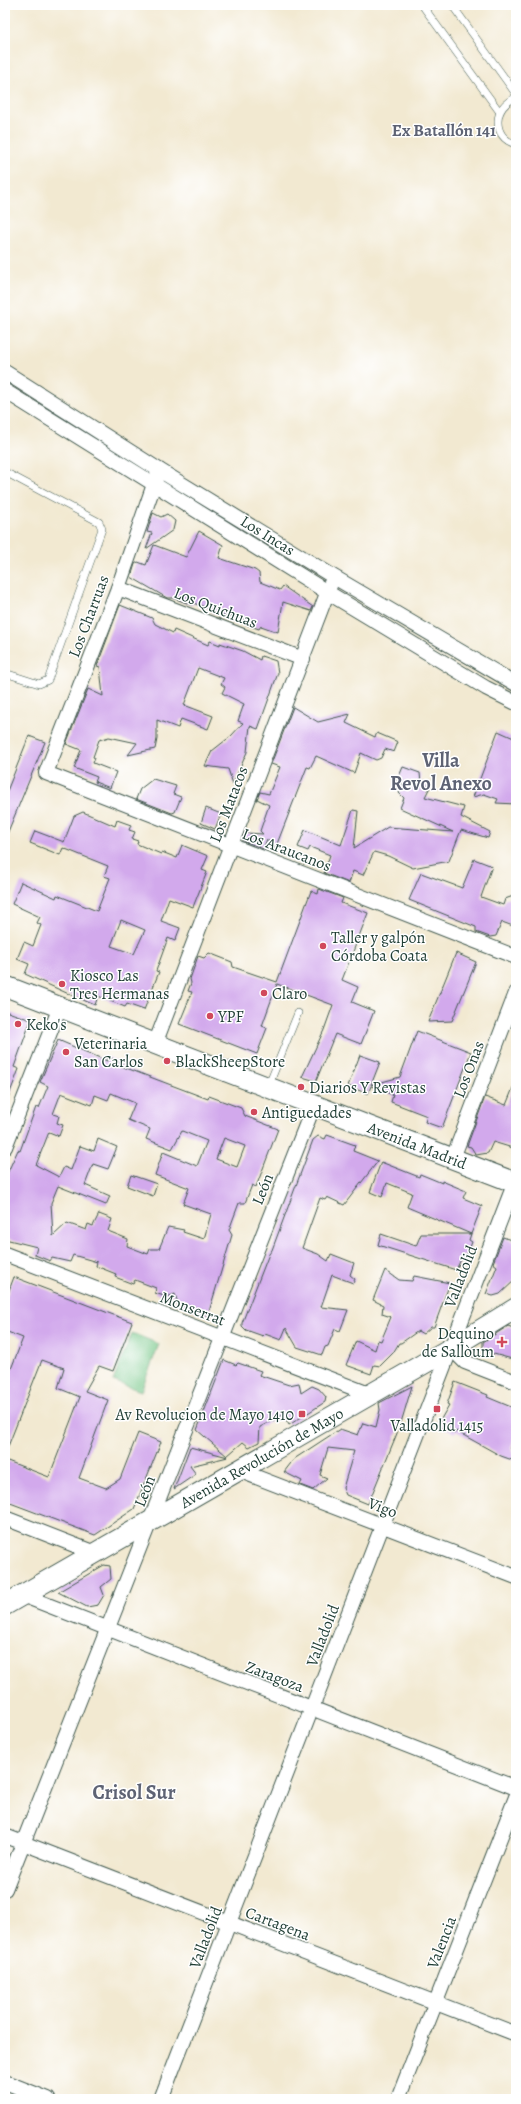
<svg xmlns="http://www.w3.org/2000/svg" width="521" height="2104" font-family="Alegreya,serif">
	<rect width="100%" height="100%" fill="#fff"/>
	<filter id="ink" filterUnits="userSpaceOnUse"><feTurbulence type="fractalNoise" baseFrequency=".025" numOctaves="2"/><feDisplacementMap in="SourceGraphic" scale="8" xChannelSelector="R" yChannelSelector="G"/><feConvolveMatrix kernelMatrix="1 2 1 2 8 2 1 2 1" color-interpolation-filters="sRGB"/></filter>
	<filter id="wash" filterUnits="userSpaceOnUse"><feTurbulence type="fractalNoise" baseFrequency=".012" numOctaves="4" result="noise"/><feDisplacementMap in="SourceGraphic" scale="16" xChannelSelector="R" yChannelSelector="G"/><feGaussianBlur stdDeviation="0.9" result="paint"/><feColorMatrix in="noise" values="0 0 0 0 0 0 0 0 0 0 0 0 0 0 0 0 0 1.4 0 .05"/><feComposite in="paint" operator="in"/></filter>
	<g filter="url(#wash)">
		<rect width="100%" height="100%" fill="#f2e9d1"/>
		<path fill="#78c889" stroke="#4c825e" d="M 132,1333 L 159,1344 L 141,1391 L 113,1381 Z"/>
		<g id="blocks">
			<g fill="#d2a9ec" fill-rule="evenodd">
				<path d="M 153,513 L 161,517 L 167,514 L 175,521 L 173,530 L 146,549 L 152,533 L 147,532 Z"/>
				<path d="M 199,531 L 223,545 L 219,558 L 255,570 L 259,573 L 260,582 L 280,590 L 283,586 L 313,607 L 311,611 L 283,602 L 278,632 L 261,626 L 259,629 L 242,623 L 244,619 L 212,613 L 211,609 L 193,603 L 192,605 L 173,598 L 167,598 L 131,577 L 135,564 L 138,562 L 146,565 L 154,545 L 186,557 Z"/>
				<path d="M 120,605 L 152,618 L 155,624 L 173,633 L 174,630 L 208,645 L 210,641 L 220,645 L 220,643 L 243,651 L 260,660 L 261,656 L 276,661 L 278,673 L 258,729 L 250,726 L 247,752 L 233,784 L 228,769 L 205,766 L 212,751 L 231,736 L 243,723 L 238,721 L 244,704 L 222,693 L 225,687 L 221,684 L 224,678 L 198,668 L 184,705 L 213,716 L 208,729 L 181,719 L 178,728 L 157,720 L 157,739 L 155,749 L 128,755 L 137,743 L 109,737 L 99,740 L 93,757 L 95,758 L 93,763 L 116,772 L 110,788 L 95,782 L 97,777 L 74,768 L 81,750 L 66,744 L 88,689 L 103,696 L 100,667 L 97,666 Z"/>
				<path d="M 293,707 L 318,722 L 350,714 L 346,723 L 375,737 L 377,733 L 398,742 L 394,752 L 385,749 L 381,758 L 376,760 L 361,753 L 354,773 L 316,756 L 310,768 L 307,767 L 275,849 L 267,839 L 263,849 L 242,840 L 245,833 L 263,834 L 260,831 L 269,805 L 257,799 L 260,792 L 269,794 L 280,767 L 271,764 Z"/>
				<path d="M 498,731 L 516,739 L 516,804 L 496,803 L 498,799 L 484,794 L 473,797 Z"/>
				<path d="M 29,736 L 45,742 L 5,839 L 5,796 Z"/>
				<path d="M 403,767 L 420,773 L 421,783 L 430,787 L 425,797 L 464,807 L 461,817 L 490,832 L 488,838 L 461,830 L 449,861 L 413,868 L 388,856 L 374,852 L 363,875 L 353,871 L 349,883 L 324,873 L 330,855 L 310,847 L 308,851 L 298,847 L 305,830 L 341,845 L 353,810 L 358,811 L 354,848 L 388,827 L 453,832 L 400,808 L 404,798 L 399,793 L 403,783 L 397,781 Z"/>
				<path d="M 153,779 L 176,786 L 173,794 L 181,797 L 175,812 L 172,813 L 136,799 L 140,789 Z"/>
				<path d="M 206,808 L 221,814 L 215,829 L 201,823 Z"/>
				<path d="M 83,812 L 115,826 L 117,820 L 131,825 L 129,830 L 135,832 L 132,839 L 138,841 L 137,844 L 161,854 L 162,852 L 177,858 L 182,845 L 208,856 L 202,870 L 207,872 L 193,907 L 169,898 L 161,921 L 180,928 L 175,941 L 168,938 L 156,971 L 159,972 L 144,1010 L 127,1004 L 125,1007 L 98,996 L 95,1005 L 71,995 L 25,974 L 29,964 L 17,959 L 24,942 L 33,946 L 41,925 L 37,923 L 40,917 L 12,904 L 21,882 L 56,898 L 57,895 L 97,911 L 110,878 L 104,876 L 108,866 L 63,848 L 60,855 L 30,843 L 35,831 L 64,842 L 74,816 ZM 121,920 L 145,930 L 134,954 L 111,946 Z"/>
				<path d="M 474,859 L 492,866 L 481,897 L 503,905 L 505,899 L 516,895 L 516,919 L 513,926 L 502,922 L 496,936 L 490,937 L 476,932 L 476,927 L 409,900 L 421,873 L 462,888 Z"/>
				<path d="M 319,889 L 343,898 L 341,903 L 368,913 L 342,980 L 358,987 L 352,1002 L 374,1011 L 361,1044 L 335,1034 L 316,1081 L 302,1077 L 324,1030 L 333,1005 L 277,984 L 262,1026 L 267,1028 L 257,1054 L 179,1024 L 192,992 L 188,991 L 191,983 L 190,979 L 198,956 L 204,958 L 209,953 L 232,962 L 233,967 L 277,982 L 311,891 L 318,894 Z"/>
				<path d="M 456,953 L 476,962 L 452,1021 L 428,1022 Z"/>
				<path d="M 5,1011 L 31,1020 L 14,1067 L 19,1069 L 6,1103 Z"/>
				<path d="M 417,1031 L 471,1052 L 442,1128 L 425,1122 L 427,1116 L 391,1102 L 393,1095 L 371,1086 L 368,1094 L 348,1086 L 360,1055 L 380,1062 L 371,1085 L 400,1077 Z"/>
				<path d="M 58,1040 L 107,1061 L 108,1057 L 122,1063 L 121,1066 L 208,1099 L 209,1096 L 241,1108 L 245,1116 L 278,1129 L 256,1187 L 252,1185 L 245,1203 L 239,1203 L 229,1230 L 232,1235 L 208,1315 L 178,1304 L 175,1294 L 167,1297 L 155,1293 L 156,1288 L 135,1280 L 133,1284 L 115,1277 L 116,1274 L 96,1266 L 97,1262 L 73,1255 L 70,1262 L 52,1258 L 50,1261 L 35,1255 L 37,1247 L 5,1239 L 5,1178 L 18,1150 L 20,1151 L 36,1107 L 39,1108 L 48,1086 L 40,1082 ZM 61,1093 L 92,1105 L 95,1095 L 108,1100 L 111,1093 L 135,1103 L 128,1120 L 150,1129 L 146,1139 L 172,1149 L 182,1131 L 207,1141 L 197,1166 L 163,1152 L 155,1175 L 189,1188 L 183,1204 L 211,1214 L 204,1239 L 183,1232 L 184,1230 L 168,1227 L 159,1249 L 150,1249 L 148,1254 L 127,1246 L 128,1239 L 108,1231 L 112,1219 L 99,1214 L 93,1226 L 88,1224 L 86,1230 L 67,1223 L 53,1236 L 51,1203 L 58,1186 L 106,1205 L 110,1196 L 85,1185 L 93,1164 L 108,1169 L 117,1147 L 98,1139 L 94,1151 L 80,1146 L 71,1170 L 64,1167 L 59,1177 L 36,1165 L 49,1132 L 59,1136 L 63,1125 L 57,1123 L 59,1116 L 53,1114 ZM 224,1138 L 245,1146 L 237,1167 L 216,1159 Z"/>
				<path d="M 515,1083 L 516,1149 L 493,1142 L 488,1153 L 476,1155 L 471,1147 L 467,1146 L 485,1097 L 506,1105 Z"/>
				<path d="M 327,1135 L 355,1145 L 353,1151 L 378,1161 L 344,1205 L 327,1197 L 325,1200 L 320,1198 L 302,1248 L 318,1254 L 328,1261 L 331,1254 L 354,1263 L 350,1275 L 355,1279 L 353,1283 L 332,1275 L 321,1307 L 348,1310 L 340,1331 L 335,1329 L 328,1346 L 325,1347 L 322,1355 L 297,1347 L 286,1328 L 281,1340 L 265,1334 L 263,1336 L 246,1330 L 242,1326 L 242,1323 L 269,1254 L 272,1250 L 313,1140 L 318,1136 L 325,1139 Z"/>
				<path d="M 381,1162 L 419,1177 L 420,1174 L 442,1183 L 442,1181 L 466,1191 L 463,1198 L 482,1206 L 471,1234 L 407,1207 L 412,1193 L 387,1183 L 382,1197 L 370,1192 Z"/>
				<path d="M 131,1175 L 157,1184 L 153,1196 L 127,1186 Z"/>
				<path d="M 381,1234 L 416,1246 L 421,1234 L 471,1234 L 469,1240 L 472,1242 L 467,1255 L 463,1255 L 456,1270 L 378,1245 Z"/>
				<path d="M 503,1237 L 516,1242 L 516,1279 L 500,1294 L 493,1296 L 486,1294 L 497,1266 L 493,1263 Z"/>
				<path d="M 385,1270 L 399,1280 L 412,1281 L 414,1276 L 450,1283 L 434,1327 L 431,1327 L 423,1334 L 418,1331 L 401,1343 L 399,1343 L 393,1353 L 380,1366 L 374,1365 L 371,1374 L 346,1365 L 356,1341 L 375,1350 L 378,1340 L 381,1341 L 391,1317 L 382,1314 L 383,1305 L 373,1300 Z"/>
				<path d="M 14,1277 L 132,1322 L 113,1371 L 99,1366 L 85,1391 L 108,1400 L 79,1478 L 106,1488 L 120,1479 L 138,1433 L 161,1442 L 134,1509 L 95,1535 L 5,1501 L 5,1460 L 49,1477 L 80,1397 L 58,1388 L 64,1368 L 42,1360 L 5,1454 L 5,1366 L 11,1369 L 23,1338 L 5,1331 L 5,1301 Z"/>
				<path d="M 508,1326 L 516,1329 L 516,1360 L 490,1353 L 483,1348 L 483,1342 Z"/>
				<path d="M 224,1360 L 236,1365 L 238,1363 L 261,1371 L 259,1375 L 289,1385 L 299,1383 L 301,1393 L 312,1386 L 319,1389 L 326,1397 L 325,1402 L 289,1425 L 283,1415 L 260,1427 L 259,1442 L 249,1447 L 243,1442 L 227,1456 L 197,1430 Z"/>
				<path d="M 455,1382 L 488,1395 L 487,1397 L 516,1409 L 516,1430 L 511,1448 L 515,1461 L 501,1456 L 456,1431 L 455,1433 L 439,1427 L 441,1419 L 449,1405 L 447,1404 Z"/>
				<path d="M 412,1386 L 400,1426 L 368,1504 L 346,1495 L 343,1488 L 354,1451 L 328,1448 L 320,1475 L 327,1478 L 313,1490 L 300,1485 L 302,1481 L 284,1472 L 294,1459 L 340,1429 L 358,1435 L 363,1423 L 376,1427 L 380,1410 L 379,1403 Z"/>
				<path d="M 190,1447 L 228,1457 L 190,1466 L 196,1474 L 174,1489 Z"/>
				<path d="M 104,1565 L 110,1566 L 111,1579 L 101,1587 L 104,1595 L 98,1605 L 87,1607 L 58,1592 Z"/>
			</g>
		</g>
	</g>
	<g filter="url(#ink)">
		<use href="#blocks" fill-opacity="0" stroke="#3f574c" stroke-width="1"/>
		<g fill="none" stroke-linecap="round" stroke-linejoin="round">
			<defs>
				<g id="service">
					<path d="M 422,5 L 499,111"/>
					<path d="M 452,5 L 516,94"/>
					<path d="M 516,98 C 493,105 491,138 516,144"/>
					<path d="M 5,472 L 99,522 L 102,529 L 48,680 L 39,684 L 5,673"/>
					<path d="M 268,1087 L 298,1013"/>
				</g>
				<g id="minor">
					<path d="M 5,372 L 159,470 L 334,577 L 516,684"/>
					<path d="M 5,391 L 327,592 L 486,688 L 516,703"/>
					<path d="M 159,470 L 118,588 L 46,773 L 516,957"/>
					<path d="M 118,588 L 303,659"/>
					<path d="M 155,1044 L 331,583"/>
					<path d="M 5,1147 L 60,1007"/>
					<path d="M 453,1158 L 516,993"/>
					<path d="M 5,1254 L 369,1394"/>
					<path d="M 451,1348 L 465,1362 L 516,1382"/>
					<path d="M 238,1470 L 516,1577"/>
					<path d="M 5,1518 L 95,1553"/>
					<path d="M 22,1595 L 516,1788"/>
					<path d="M 5,1836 L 516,2034"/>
					<path d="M 5,1889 L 314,1105"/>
					<path d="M 5,2082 L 48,2099"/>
					<path d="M 161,2099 L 515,1182"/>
					<path d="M 398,2099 L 516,1797"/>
				</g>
				<g id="secondary">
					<path id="s1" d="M 5,986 L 516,1183"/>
					<path id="s2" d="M 5,1605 L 451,1348 L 516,1308"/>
				</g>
			</defs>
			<use href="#service" stroke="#3f574c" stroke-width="8"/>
			<use href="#minor" stroke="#3f574c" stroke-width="16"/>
			<use href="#secondary" stroke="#3f574c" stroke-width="22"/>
			<use href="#service" stroke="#fff" stroke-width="7"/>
			<use href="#minor" stroke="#fff" stroke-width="14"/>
			<use href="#secondary" stroke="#fff" stroke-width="20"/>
		</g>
	</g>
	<g fill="#d1495b" stroke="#fff" stroke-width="1.5">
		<circle cx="323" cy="946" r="4"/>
		<circle cx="62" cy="984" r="4"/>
		<circle cx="264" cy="993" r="4"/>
		<circle cx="210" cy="1016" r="4"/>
		<circle cx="18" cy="1024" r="4"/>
		<circle cx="66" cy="1052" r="4"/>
		<circle cx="167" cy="1061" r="4"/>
		<circle cx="301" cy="1087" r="4"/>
		<circle cx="254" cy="1112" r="4"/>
		<path d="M500 1336h4v4h4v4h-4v4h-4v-4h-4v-4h4z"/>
		<rect x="433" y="1405" width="8" height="8" rx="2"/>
		<rect x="298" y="1410" width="8" height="8" rx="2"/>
	</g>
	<g text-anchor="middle" stroke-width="3" stroke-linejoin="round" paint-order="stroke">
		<g font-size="16" fill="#1f3d34" stroke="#fff">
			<text transform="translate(268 535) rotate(32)" y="6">Los Incas</text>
			<text transform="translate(216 607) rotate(21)" y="6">Los Quichuas</text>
			<text transform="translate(88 616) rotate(-69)" y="6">Los Charruas</text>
			<text transform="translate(228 804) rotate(-69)" y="6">Los Matacos</text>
			<text transform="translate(287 849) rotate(21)" y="6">Los Araucanos</text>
			<text transform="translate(468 1069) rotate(-69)" y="6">Los Onas</text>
			<text dy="6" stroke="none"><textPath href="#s1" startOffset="442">Avenida Madrid</textPath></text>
			<text transform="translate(262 1189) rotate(-68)" y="6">León</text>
			<text transform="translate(460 1276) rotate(-69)" y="6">Valladolid</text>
			<text transform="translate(193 1308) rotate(21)" y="6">Monserrat</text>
			<text dy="6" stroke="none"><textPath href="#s2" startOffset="296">Avenida Revolución de Mayo</textPath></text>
			<text transform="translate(144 1491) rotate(-69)" y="6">León</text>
			<text transform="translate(383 1507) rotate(21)" y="6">Vigo</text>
			<text transform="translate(322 1635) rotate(-69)" y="6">Valladolid</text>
			<text transform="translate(275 1676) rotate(21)" y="6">Zaragoza</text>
			<text transform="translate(278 1923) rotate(21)" y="6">Cartagena</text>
			<text transform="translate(205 1937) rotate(-69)" y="6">Valladolid</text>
			<text transform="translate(441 1942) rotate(-69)" y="6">Valencia</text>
		</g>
		<g font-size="16" fill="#1f3d34" stroke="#fff" text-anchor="start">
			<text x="331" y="943">Taller y galpón<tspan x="331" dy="18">Córdoba Coata</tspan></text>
			<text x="70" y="981">Kiosco Las<tspan x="70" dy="18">Tres Hermanas</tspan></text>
			<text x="272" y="999">Claro</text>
			<text x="218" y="1022">YPF</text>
			<text x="26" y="1030">Keko's</text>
			<text x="74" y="1049">Veterinaria<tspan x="74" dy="18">San Carlos</tspan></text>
			<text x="175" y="1067">BlackSheepStore</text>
			<text x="309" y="1093">Diarios Y Revistas</text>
			<text x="262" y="1118">Antiguedades</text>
			<text x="494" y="1339" text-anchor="end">Dequino<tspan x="494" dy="18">de Sallòum</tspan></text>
			<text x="294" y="1420" text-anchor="end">Av Revolucion de Mayo 1410</text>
			<text x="437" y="1431" text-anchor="middle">Valladolid 1415</text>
		</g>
		<g font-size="17" font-weight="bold" fill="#5e6374" stroke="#fff">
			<text x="444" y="136">Ex Batallón 141</text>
		</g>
		<g font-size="20" font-weight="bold" fill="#5e6374" stroke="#fff">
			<text x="441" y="767">Villa<tspan x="441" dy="23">Revol Anexo</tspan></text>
			<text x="134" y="1799">Crisol Sur</text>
		</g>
	</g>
	<rect width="521" height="2104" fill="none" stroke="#fff" stroke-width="20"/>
</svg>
